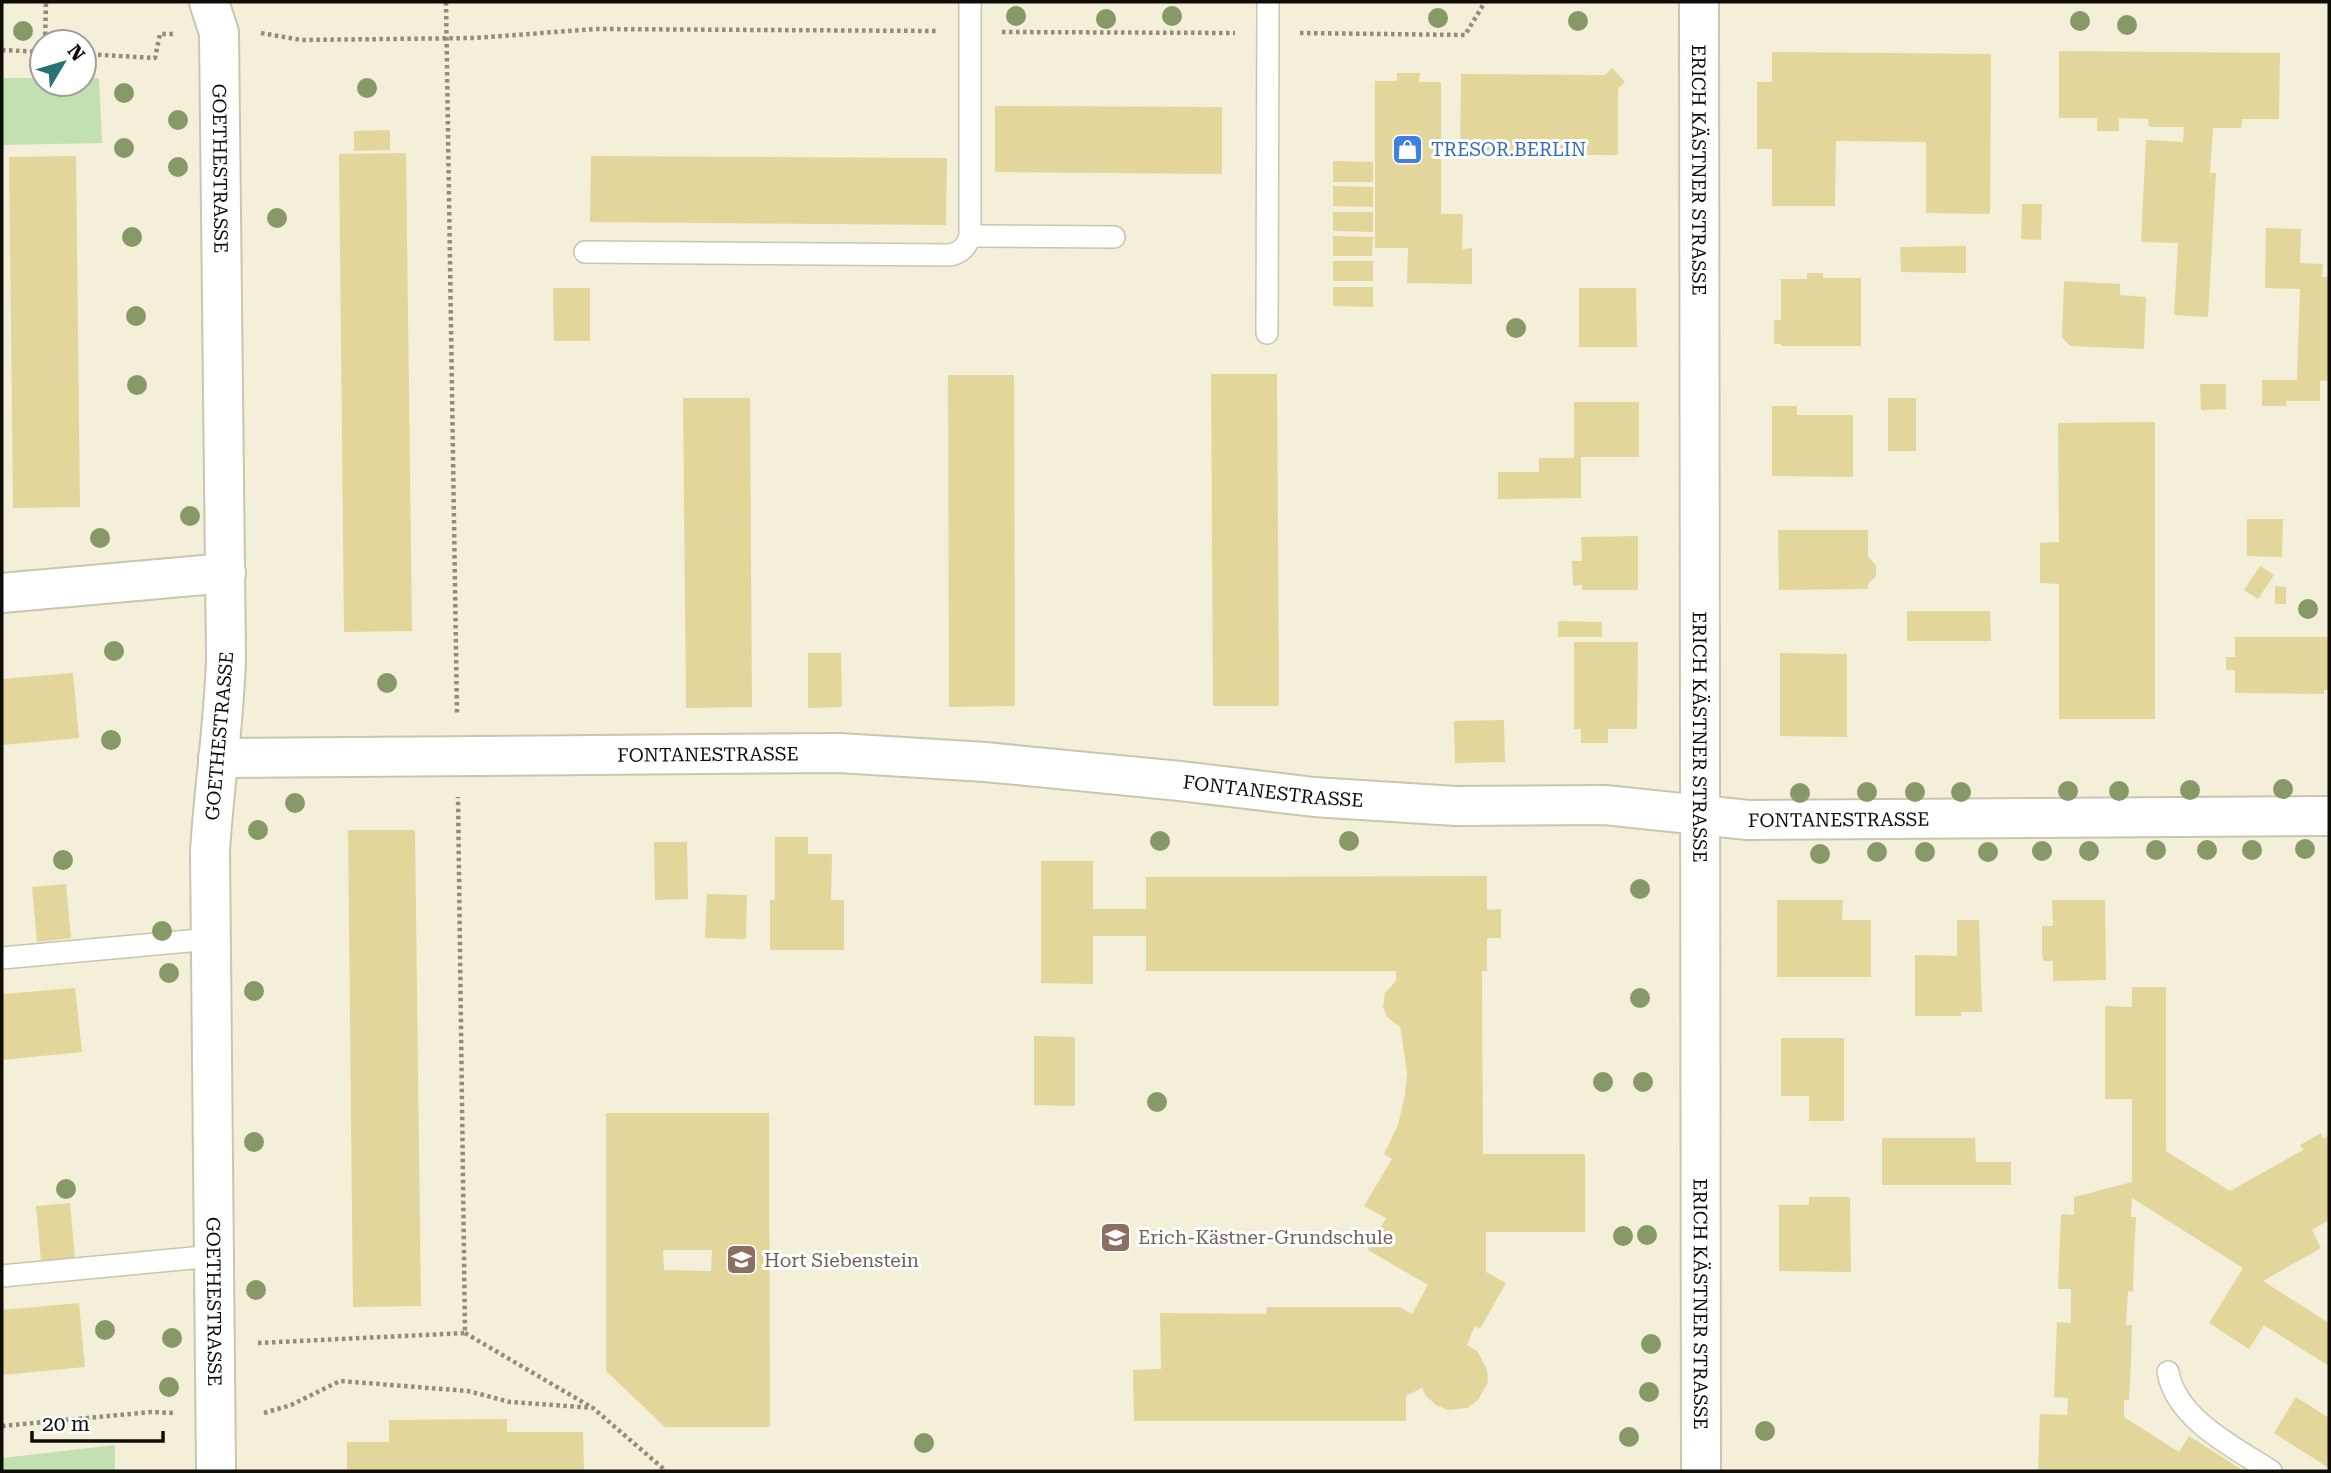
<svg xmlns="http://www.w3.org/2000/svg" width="2331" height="1473" font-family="'Roboto Serif',serif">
	<rect width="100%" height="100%" fill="#f4efd9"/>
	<g fill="#c3e0b2">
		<path d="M 2,78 L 42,78 L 42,84 L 84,84 L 84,78 L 99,78 L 102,143 L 2,145 Z"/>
		<path d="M 115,1445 L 115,1471 L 2,1471 L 2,1458 Z"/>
	</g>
	<g fill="#e3d69a" fill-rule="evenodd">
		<path d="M 2059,51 L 2280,53 L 2279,119 L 2242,119 L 2241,128 L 2213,128 L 2210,173 L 2216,173 L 2208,317 L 2174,315 L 2178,243 L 2141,242 L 2146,140 L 2183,142 L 2184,127 L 2149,127 L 2148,119 L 2119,118 L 2119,131 L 2097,131 L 2097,118 L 2059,118 Z"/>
		<path d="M 1772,52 L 1991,54 L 1990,214 L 1926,213 L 1926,142 L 1836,141 L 1835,206 L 1772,206 L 1772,149 L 1757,149 L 1757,82 L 1772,82 Z"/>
		<path d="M 1612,68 L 1625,82 L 1618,89 L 1618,155 L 1460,154 L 1461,74 L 1605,75 Z"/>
		<path d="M 1397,73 L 1420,73 L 1419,82 L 1441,82 L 1441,214 L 1463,214 L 1462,249 L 1472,248 L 1472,284 L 1407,283 L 1408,248 L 1375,248 L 1375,81 L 1397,81 Z"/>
		<path d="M 995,106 L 1222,107 L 1222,174 L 995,172 Z"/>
		<path d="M 390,130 L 390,150 L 354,151 L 354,131 Z"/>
		<path d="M 406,153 L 412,631 L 344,632 L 339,154 Z"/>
		<path d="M 76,156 L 80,507 L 13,508 L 9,157 Z"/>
		<path d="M 591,156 L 947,158 L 946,225 L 590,222 Z"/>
		<path d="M 1333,161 L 1373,162 L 1373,182 L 1333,182 Z"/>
		<path d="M 1333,186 L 1373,187 L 1373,207 L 1333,206 Z"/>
		<path d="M 2022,204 L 2042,204 L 2041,240 L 2021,239 Z"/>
		<path d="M 1333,212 L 1373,212 L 1373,232 L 1333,231 Z"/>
		<path d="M 2266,228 L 2301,229 L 2300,263 L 2323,264 L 2322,277 L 2329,277 L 2329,381 L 2320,381 L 2320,401 L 2286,401 L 2287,406 L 2262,406 L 2262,380 L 2297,380 L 2300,289 L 2265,288 Z"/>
		<path d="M 1333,236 L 1373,237 L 1372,256 L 1333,256 Z"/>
		<path d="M 1966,246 L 1966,273 L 1901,272 L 1900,247 Z"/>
		<rect x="1333" y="261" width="40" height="20"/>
		<path d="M 1807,273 L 1823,273 L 1823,278 L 1861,278 L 1861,346 L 1781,346 L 1781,344 L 1774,344 L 1774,320 L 1781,320 L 1781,279 L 1807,279 Z"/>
		<path d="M 2064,281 L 2120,284 L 2120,295 L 2146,297 L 2144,349 L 2070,346 L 2062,337 Z"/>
		<path d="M 1333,287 L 1373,287 L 1373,307 L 1333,306 Z"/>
		<path d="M 553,288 L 590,288 L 590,341 L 554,341 Z"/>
		<path d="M 1579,288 L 1636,288 L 1637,347 L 1579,347 Z"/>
		<path d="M 1211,374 L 1277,374 L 1279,706 L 1213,706 Z"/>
		<path d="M 948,375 L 1014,375 L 1015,706 L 949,707 Z"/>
		<path d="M 2200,384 L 2226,384 L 2226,409 L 2201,410 Z"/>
		<path d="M 683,398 L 750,398 L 752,707 L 686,708 Z"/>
		<rect x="1888" y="398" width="28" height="53"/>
		<path d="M 1574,402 L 1639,402 L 1639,457 L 1581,457 L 1581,498 L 1498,499 L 1498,472 L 1539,472 L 1539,458 L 1574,458 Z"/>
		<path d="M 1772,406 L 1797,406 L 1797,415 L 1853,415 L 1853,477 L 1772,476 Z"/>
		<path d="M 2155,422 L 2155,719 L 2059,719 L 2059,584 L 2040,583 L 2040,543 L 2059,542 L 2058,423 Z"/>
		<path d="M 2247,519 L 2283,519 L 2282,557 L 2247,556 Z"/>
		<path d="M 1778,530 L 1868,530 L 1868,557 L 1876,565 L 1876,576 L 1868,584 L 1868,589 L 1779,590 Z"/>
		<path d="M 1638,536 L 1638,590 L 1582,590 L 1582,585 L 1573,586 L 1572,561 L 1582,561 L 1581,537 Z"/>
		<path d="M 2260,566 L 2274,575 L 2258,599 L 2244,590 Z"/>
		<path d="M 2275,586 L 2286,587 L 2286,604 L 2275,604 Z"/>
		<path d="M 1907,611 L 1990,611 L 1991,641 L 1907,641 Z"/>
		<path d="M 1558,621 L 1602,622 L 1602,637 L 1558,637 Z"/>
		<path d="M 2235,637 L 2329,637 L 2329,690 L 2324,690 L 2324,694 L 2235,693 L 2235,670 L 2226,670 L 2226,657 L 2235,657 Z"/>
		<path d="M 1574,642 L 1638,642 L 1637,729 L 1608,729 L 1608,743 L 1581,743 L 1581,729 L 1574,729 Z"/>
		<path d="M 808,653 L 841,653 L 842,707 L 808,708 Z"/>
		<path d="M 1780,653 L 1847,654 L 1847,737 L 1780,736 Z"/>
		<path d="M 73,673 L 79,738 L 2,745 L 2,679 Z"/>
		<path d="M 1504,720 L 1505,762 L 1455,763 L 1454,721 Z"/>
		<path d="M 348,830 L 415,830 L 421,1306 L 353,1307 Z"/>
		<path d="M 775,837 L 808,837 L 808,854 L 832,854 L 831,900 L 844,900 L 844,950 L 770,950 L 770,900 L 775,900 Z"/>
		<path d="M 654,842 L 687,842 L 688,899 L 655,900 Z"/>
		<path d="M 1041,861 L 1093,861 L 1093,909 L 1146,909 L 1146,877 L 1487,876 L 1487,910 L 1501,909 L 1501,938 L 1487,938 L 1487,971 L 1482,971 L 1483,1154 L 1585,1154 L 1585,1232 L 1486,1232 L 1486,1272 L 1506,1283 L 1480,1329 L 1475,1326 L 1467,1345 L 1478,1352 L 1487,1370 L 1488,1382 L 1478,1400 L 1467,1408 L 1448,1410 L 1436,1405 L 1426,1396 L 1422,1388 L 1406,1396 L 1406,1421 L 1134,1421 L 1133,1370 L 1161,1369 L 1160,1313 L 1266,1314 L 1267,1307 L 1400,1307 L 1412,1314 L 1428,1285 L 1368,1250 L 1386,1218 L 1364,1206 L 1392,1159 L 1384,1154 L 1398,1125 L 1405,1094 L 1407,1073 L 1401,1031 L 1400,1027 L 1387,1017 L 1383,1007 L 1385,993 L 1396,981 L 1396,971 L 1146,971 L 1146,936 L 1093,936 L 1093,984 L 1041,983 Z"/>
		<path d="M 66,884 L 71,938 L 37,942 L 32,887 Z"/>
		<path d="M 707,894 L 747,895 L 746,939 L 705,938 Z"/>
		<path d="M 1777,900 L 1843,900 L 1842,920 L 1871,920 L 1871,977 L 1777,977 Z"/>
		<path d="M 2052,900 L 2105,900 L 2106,980 L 2053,981 L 2053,961 L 2043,961 L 2042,951 L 2042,926 L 2053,926 Z"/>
		<path d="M 1957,920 L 1979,920 L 1982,1012 L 1961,1012 L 1961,1016 L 1915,1016 L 1915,955 L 1957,956 Z"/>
		<path d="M 2132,987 L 2166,987 L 2166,1151 L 2230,1191 L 2303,1150 L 2300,1145 L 2321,1133 L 2323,1139 L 2329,1135 L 2329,1220 L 2312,1230 L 2321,1248 L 2263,1281 L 2329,1323 L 2329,1366 L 2264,1325 L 2249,1349 L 2209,1323 L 2243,1268 L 2132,1198 L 2131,1217 L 2136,1217 L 2134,1254 L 2133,1292 L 2128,1291 L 2126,1325 L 2132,1325 L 2131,1363 L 2129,1400 L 2124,1400 L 2124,1417 L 2179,1452 L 2189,1436 L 2244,1471 L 2038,1471 L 2040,1414 L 2067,1415 L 2068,1398 L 2054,1397 L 2057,1322 L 2071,1323 L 2071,1289 L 2058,1289 L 2061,1214 L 2074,1215 L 2074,1197 L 2132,1182 L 2132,1099 L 2105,1099 L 2105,1006 L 2132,1007 Z"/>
		<path d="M 75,988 L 82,1052 L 2,1060 L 2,994 Z"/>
		<path d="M 1034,1036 L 1075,1037 L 1075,1106 L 1034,1105 Z"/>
		<path d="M 1781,1038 L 1844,1038 L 1844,1121 L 1809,1121 L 1809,1096 L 1781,1096 Z"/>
		<path d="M 606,1113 L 769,1113 L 770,1427 L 665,1427 L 606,1371 ZM 663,1250 L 712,1250 L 711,1271 L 664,1270 Z"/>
		<path d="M 1882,1138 L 1975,1138 L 1976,1162 L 2011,1162 L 2011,1185 L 1882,1185 Z"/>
		<path d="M 1809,1197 L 1850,1197 L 1851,1272 L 1779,1271 L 1779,1205 L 1809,1205 Z"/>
		<path d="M 70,1203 L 75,1258 L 41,1261 L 36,1206 Z"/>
		<path d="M 79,1303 L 85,1367 L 2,1375 L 2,1310 Z"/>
		<path d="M 2296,1397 L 2329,1418 L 2329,1468 L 2274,1433 Z"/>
		<path d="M 507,1419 L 507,1432 L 583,1432 L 584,1471 L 347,1471 L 347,1442 L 389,1442 L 389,1420 Z"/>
	</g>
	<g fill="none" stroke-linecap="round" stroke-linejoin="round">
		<defs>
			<g id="lane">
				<path d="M 970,236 L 1114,237"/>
				<path d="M 585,252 L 951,255 C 962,252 967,246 970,236 L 970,2"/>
				<path d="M 1267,333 L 1268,2"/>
				<path d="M 2,958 L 211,939"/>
				<path d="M 2,1276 L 214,1256"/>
				<path d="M 2168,1372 C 2176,1419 2235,1448 2271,1471"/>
			</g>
			<g id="street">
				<path id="s1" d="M 209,2 L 219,33 L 226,659 C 224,724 214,787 210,851 L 216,1471"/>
				<path id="s2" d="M 1699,2 L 1701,1471"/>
				<path d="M 2,593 L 226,573"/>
				<path id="s3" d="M 218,758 L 839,753 L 985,762 L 1180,781 L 1314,797 L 1456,806 L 1605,805 L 1748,820 L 2329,816"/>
			</g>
		</defs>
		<use href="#lane" stroke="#c9c5af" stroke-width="24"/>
		<use href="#street" stroke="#c9c5af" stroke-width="42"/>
		<g stroke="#908d7d" stroke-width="4.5" stroke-dasharray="3.5 3.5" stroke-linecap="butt">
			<path d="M 446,2 L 457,715"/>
			<path d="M 1002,32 L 1235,33"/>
			<path d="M 261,33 L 301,40 L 474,38 L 596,29 L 938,31"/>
			<path d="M 1300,33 L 1465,35 L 1485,2"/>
			<path d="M 45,42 L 46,2"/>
			<path d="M 2,50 L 42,52"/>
			<path d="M 84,54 L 155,58 L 160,34 L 176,34"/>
			<path d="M 465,1333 L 591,1407"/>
			<path d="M 258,1343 L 465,1333 L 458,797"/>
			<path d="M 264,1413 L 291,1405 L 340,1381 L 468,1391 L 510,1402 L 593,1408 L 666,1471"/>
			<path d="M 2,1426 L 151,1412 L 173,1413"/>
		</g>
		<use href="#lane" stroke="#fff" stroke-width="21"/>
		<use href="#street" stroke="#fff" stroke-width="38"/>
	</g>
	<g fill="#869967">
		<circle cx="1016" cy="16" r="10"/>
		<circle cx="1172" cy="16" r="10"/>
		<circle cx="1438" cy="18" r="10"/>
		<circle cx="1106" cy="19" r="10"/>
		<circle cx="1578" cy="21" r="10"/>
		<circle cx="2080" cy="21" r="10"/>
		<circle cx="2127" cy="25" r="10"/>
		<circle cx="23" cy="31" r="10"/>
		<circle cx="367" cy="88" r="10"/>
		<circle cx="124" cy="93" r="10"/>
		<circle cx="178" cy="120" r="10"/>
		<circle cx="124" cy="148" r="10"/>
		<circle cx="178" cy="167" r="10"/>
		<circle cx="277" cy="218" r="10"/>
		<circle cx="132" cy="237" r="10"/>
		<circle cx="136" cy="316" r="10"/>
		<circle cx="1516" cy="328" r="10"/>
		<circle cx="137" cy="385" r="10"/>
		<circle cx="190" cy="516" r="10"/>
		<circle cx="100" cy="538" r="10"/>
		<circle cx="2308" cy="609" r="10"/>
		<circle cx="114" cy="651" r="10"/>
		<circle cx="387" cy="683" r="10"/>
		<circle cx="111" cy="740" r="10"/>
		<circle cx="2283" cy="789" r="10"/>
		<circle cx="2190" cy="790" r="10"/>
		<circle cx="2068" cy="791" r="10"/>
		<circle cx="2119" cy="791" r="10"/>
		<circle cx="1867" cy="792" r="10"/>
		<circle cx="1915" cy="792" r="10"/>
		<circle cx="1961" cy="792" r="10"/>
		<circle cx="1800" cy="793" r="10"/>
		<circle cx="295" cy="803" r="10"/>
		<circle cx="258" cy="830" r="10"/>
		<circle cx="1160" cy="841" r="10"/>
		<circle cx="1349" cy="841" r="10"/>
		<circle cx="2305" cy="849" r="10"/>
		<circle cx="2156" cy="850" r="10"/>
		<circle cx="2207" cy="850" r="10"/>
		<circle cx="2252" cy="850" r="10"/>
		<circle cx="2042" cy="851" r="10"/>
		<circle cx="2089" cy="851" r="10"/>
		<circle cx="1877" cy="852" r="10"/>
		<circle cx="1925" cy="852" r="10"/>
		<circle cx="1988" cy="852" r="10"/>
		<circle cx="1820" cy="854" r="10"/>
		<circle cx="63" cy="860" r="10"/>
		<circle cx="1640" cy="889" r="10"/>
		<circle cx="162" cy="931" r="10"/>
		<circle cx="169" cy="973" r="10"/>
		<circle cx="254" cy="991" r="10"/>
		<circle cx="1640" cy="998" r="10"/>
		<circle cx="1603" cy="1082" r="10"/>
		<circle cx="1643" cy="1082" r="10"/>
		<circle cx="1157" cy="1102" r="10"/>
		<circle cx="254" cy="1142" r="10"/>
		<circle cx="66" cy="1189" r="10"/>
		<circle cx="1647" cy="1235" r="10"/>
		<circle cx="1623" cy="1236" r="10"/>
		<circle cx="256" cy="1290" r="10"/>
		<circle cx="105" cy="1330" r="10"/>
		<circle cx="172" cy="1338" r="10"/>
		<circle cx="1651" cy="1344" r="10"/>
		<circle cx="169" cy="1387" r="10"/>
		<circle cx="1649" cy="1392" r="10"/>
		<circle cx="1765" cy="1431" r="10"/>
		<circle cx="1629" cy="1437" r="10"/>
		<circle cx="924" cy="1443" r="10"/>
	</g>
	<defs>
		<symbol id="shop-square" viewBox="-11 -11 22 22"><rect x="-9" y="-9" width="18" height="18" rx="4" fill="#3f7fe0" stroke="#fff"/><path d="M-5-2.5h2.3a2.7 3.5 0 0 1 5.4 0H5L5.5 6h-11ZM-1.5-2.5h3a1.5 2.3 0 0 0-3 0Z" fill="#fff"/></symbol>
		<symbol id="school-square" viewBox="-11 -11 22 22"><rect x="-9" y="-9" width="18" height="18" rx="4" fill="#8d6e63" stroke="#fff"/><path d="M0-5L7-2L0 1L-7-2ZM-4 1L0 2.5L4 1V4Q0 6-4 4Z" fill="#fff"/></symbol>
	</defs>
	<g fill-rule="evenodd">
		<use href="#shop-square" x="1390" y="132" width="35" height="35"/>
		<use href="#school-square" x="1098" y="1220" width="35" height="35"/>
		<use href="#school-square" x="724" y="1242" width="35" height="35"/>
	</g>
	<g text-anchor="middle" stroke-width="6" stroke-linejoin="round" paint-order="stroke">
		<g font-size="19" fill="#366cbe" stroke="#fff" text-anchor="start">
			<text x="1431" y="156">TRESOR.BERLIN</text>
		</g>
		<g font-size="19" fill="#0e0d06" stroke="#fff">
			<text dy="7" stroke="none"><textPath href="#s1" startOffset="168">GOETHESTRASSE</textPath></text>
			<text dy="7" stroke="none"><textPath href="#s2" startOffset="168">ERICH KÄSTNER STRASSE</textPath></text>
			<text transform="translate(219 736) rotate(-85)" y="7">GOETHESTRASSE</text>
			<text dy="7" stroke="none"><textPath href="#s2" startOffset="735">ERICH KÄSTNER STRASSE</textPath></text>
			<text dy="7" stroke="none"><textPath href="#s3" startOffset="490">FONTANESTRASSE</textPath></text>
			<text dy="7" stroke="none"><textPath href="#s3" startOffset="1057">FONTANESTRASSE</textPath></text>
			<text dy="7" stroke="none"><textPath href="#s3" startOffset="1624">FONTANESTRASSE</textPath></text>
			<text dy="7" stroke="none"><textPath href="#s1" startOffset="1302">GOETHESTRASSE</textPath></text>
			<text dy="7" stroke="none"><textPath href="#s2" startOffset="1302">ERICH KÄSTNER STRASSE</textPath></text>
		</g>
		<g font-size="19" fill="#785e54" stroke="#fff" text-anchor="start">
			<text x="1138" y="1244">Erich-Kästner-Grundschule</text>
			<text x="764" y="1267">Hort Siebenstein</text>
		</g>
	</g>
	<rect width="2331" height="1473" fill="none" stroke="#0e0d06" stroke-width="7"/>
	<g transform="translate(63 63) rotate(52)"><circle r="33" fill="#ffffff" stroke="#9f9e9b" stroke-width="2"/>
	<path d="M0-5L12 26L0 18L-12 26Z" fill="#287372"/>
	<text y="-10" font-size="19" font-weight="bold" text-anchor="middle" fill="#0e0d06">N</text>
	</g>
	<path d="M32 1431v10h131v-10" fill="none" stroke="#0e0d06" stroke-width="3.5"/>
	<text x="42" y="1431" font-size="21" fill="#0e0d06" stroke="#ffffff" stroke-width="5" paint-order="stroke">20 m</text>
</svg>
